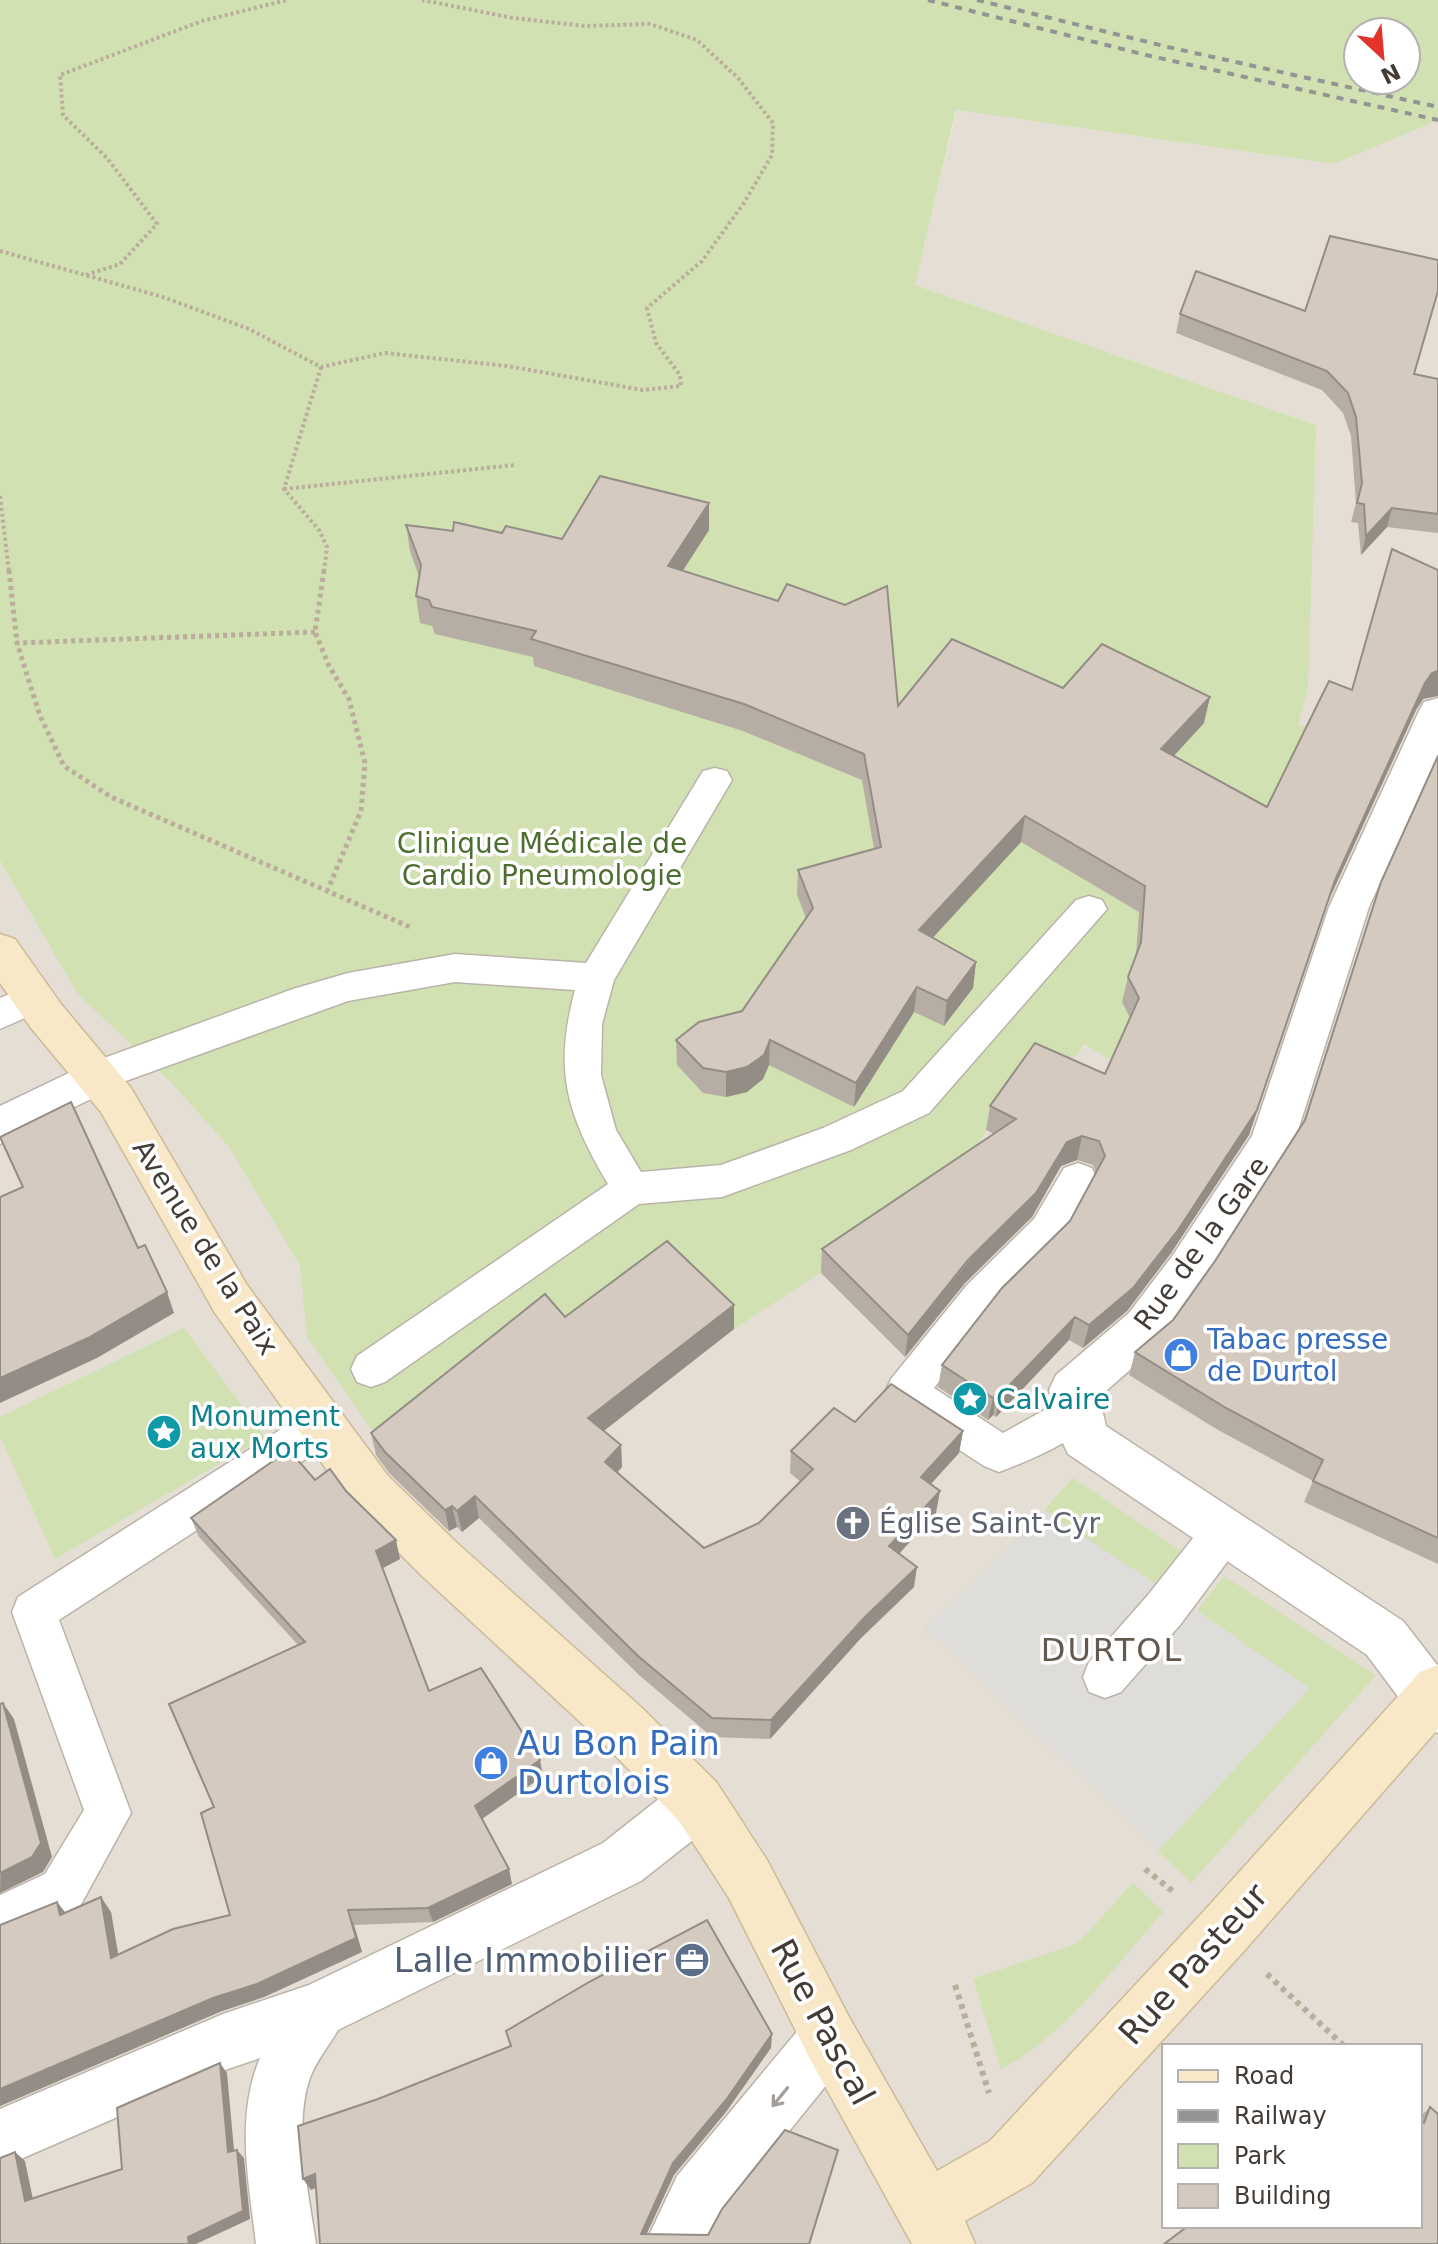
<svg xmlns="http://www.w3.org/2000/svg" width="1438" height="2244" font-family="'DejaVu Sans',sans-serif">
	<rect width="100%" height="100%" fill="#f1ece6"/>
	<path fill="#e4ded4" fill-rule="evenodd" d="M 957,109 L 1334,164 L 1438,119 L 1438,2244 L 0,2244 L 0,275 L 1316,425 L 915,285 ZM 1164,2046 L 1420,2046 L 1420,2226 L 1164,2226 Z"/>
	<g fill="#d1e1b2" fill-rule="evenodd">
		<path d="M 0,0 L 1438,0 L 1438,120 L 1334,164 L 956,110 L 915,285 L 1316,425 L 1308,688 L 1298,724 L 1311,728 L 1275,802 L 1138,1013 L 1116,1063 L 1084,1044 L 1058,1080 L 987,1130 L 953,1186 L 734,1329 L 667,1265 L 385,1449 L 307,1337 L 300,1265 L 229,1147 L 172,1083 L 77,993 L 0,860 ZM 1358,32 L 1406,32 L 1406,80 L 1358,80 Z"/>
		<path d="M 184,1328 L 265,1437 L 55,1559 L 0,1436 L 0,1417 Z"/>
		<path d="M 1073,1478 L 1181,1551 L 1156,1584 L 1044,1510 Z"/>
		<path d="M 1224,1576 L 1376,1675 L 1191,1883 L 1158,1851 L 1310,1688 L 1197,1611 Z"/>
		<path d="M 1133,1883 L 1163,1912 C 1119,1962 1060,2041 1001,2069 L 973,1979 L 1077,1944 Z"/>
	</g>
	<path fill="#dfddda" d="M 1044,1510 L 1310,1688 L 1158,1851 L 952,1652 L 923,1629 Z"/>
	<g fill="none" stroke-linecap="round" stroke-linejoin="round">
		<defs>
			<g id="lane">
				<path d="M 715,768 L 727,771 L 732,780 L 614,980 L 602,1024 L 601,1075 L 616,1130 L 641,1172 L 721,1165 L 823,1128 L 903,1091 L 1076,900 L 1089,896 L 1102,900 L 1107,909 L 929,1113 L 851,1150 L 722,1197 L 639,1204 L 385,1382 L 371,1387 L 357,1382 L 351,1369 L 357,1356 L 608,1184 C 567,1114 553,1071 575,990 L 455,982 L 348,1001 L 98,1091 L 85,1087 L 79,1076 L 85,1065 L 293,989 L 348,973 L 455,954 L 586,963 L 703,771 Z"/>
				<path d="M 34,984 L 47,988 L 52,998 L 47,1008 L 0,1029 L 0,998 Z"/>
				<path d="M 1078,1163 L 1092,1168 L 1097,1179 L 1062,1243 L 995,1309 L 934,1388 L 1003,1433 L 1077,1392 L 1092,1397 L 1098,1410 C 1083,1440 1030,1460 999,1472 L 984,1466 L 891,1405 L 885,1392 L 891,1379 L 967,1285 L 1034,1219 L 1064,1168 Z"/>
				<path d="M 323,1407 L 338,1412 L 344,1425 L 338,1438 L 59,1620 L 131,1813 L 79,1908 L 0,1943 L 0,1895 L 45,1874 L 84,1810 L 12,1612 L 18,1597 L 308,1412 Z"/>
				<path d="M 1224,1512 L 1239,1518 L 1245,1532 L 1239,1546 L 1180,1625 L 1121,1692 L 1105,1698 L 1089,1692 L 1083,1677 L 1089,1662 L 1148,1595 L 1209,1518 Z"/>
			</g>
			<g id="street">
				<path d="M 1438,698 L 1438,754 L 1369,907 L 1294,1143 L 1205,1283 L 1163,1341 L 1099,1397 L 1106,1426 L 1403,1621 L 1438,1666 L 1438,1733 L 1420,1726 L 1367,1655 L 1068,1454 L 1061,1439 L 1049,1390 L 1056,1375 L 1129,1313 L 1173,1255 L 1252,1136 L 1329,907 L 1419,711 L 1424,702 Z"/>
				<path d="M 98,1059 L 113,1064 L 120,1076 L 113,1088 L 0,1144 L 0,1106 Z"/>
				<path d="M 698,1776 L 717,1783 L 725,1802 L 717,1821 L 641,1881 L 338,2030 C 329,2046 316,2061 310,2078 C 293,2124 309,2196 316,2244 L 256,2244 C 249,2183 235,2117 260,2058 L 228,2069 L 0,2168 L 0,2109 L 223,2014 L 309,1985 L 603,1843 L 679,1783 Z"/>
				<path d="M 829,2009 L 849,2017 L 857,2037 L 849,2057 L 719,2218 L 706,2244 L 645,2244 L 677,2176 L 809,2017 Z"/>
			</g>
			<path id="secondary" d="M 0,934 L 15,939 L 61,1004 L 131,1088 L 247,1285 L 388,1476 L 458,1544 L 641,1707 L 717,1783 L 767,1860 L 849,2017 L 937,2171 L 990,2141 L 1204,1911 L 1420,1672 L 1438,1665 L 1438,1729 L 1244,1951 L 1032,2183 L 965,2221 L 975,2244 L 912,2244 L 809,2057 L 729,1898 L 679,1821 L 603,1743 L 422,1576 L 354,1508 L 215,1313 L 101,1112 L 31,1028 L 0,983 Z"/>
		</defs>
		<use href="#lane" stroke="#bbb3a9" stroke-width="3"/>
		<use href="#street" stroke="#bbb3a9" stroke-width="3"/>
		<use href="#secondary" stroke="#ccba9a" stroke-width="3"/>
		<g stroke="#bbad9c" stroke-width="4" stroke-dasharray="3 3" stroke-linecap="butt">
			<path d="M 0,251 L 163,297 L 249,329 L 321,367 L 385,353 L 507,366 L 643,390 L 681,386 L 680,375 L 656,343 L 647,308 L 702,261 L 744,203 L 772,155 L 773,123 L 738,78 L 697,40 L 650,24 L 585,26 L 513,18 L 422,0"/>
			<path d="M 86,275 L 120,264 L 157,224 L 107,158 L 63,115 L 60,75 L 202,21 L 287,0"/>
			<path d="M 321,367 L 284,489 L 319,530 L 327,547 L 324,572"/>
			<path d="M 284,489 L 515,465"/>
			<path d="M 0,496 L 9,572"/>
		</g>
		<g stroke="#bbad9c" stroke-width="5" stroke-dasharray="4 4" stroke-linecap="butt">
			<path d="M 9,570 L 17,643"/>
			<path d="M 324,570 L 315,632 L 329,666 L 349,699 L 365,763 L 361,811 L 328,889"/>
			<path d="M 315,632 L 17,643 L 40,716 L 64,766 L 111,797 L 410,927"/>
		</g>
		<g stroke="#bbad9c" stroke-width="6" stroke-dasharray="5 5" stroke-linecap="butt">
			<path d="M 1145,1869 L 1175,1893"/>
			<path d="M 1267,1974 L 1344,2046"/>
			<path d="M 955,1985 L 989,2093"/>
		</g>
		<use href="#lane" fill="#fff" fill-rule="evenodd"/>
		<use href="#street" fill="#fff" fill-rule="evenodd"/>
		<use href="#secondary" fill="#f8e8c8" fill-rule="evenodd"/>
		<g stroke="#949494" stroke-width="4" stroke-dasharray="7 7" stroke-linecap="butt">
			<path d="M 928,0 L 1146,55 L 1438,120"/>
			<path d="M 977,0 L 1168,47 L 1438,107"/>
		</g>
	</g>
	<g fill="#b6aea4">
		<path d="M 1180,314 L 1438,379 L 1438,533 L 1387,527 L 1361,555 L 1358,523 L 1351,522 L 1356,503 L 1351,436 L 1343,413 L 1322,390 L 1176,333 Z"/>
		<path d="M 709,503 L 709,530 L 683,571 L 898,706 L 1063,688 L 1204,723 L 1174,756 L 1267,807 L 1351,690 L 1423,699 L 1416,710 L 1326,906 L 1249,1135 L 1171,1253 L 1127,1311 L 1083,1348 L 1069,1340 L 996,1417 L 993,1415 L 988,1420 L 938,1387 L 942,1365 L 1070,1221 L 1096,1173 L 1093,1165 L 1077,1160 L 1061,1166 L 1032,1217 L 965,1283 L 905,1357 L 821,1273 L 822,1249 L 994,1134 L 986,1130 L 990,1106 L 1105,1074 L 1130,1018 L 1122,1002 L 1128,977 L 1136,955 L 1139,912 L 1021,842 L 932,938 L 976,962 L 973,988 L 944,1026 L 914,1012 L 854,1107 L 769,1065 L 763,1079 L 747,1092 L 726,1097 L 703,1093 L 677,1065 L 676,1040 L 742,1011 L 806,918 L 797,895 L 798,870 L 874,849 L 862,780 L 743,731 L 534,666 L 533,657 L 435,634 L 432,626 L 420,623 L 416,596 L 419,577 L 410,551 L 406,525 L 453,531 L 502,533 L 562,539 Z"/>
		<path d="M 1438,756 L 1438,1564 L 1304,1502 L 1313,1481 L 1218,1430 L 1129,1375 L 1135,1352 L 1173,1320 L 1215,1261 L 1303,1123 L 1381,882 Z"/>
		<path d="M 734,1305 L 734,1329 L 603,1431 L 621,1445 L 622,1467 L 618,1472 L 704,1548 L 759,1523 L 801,1482 L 790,1473 L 791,1451 L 855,1422 L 963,1431 L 959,1453 L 931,1484 L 936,1513 L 899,1554 L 914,1587 L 861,1638 L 770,1739 L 712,1737 L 639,1675 L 479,1518 L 462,1532 L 457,1527 L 449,1531 L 390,1474 L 376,1455 L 371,1433 L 565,1317 Z"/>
		<path d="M 315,1480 L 346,1491 L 400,1559 L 383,1568 L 429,1691 L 543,1776 L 482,1819 L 512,1884 L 433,1922 L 354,1925 L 362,1952 L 264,1997 L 222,2011 L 0,2106 L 0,1925 L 57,1902 L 65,1913 L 111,1912 L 118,1955 L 230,1915 L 214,1807 L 298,1645 L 199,1537 L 191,1518 Z"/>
		<path d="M 1430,2107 L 1420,2226 L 1420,2117 Z"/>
	</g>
	<g fill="#948d86">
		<path d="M 709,503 L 709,530 L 668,593 L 668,566 Z"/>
		<path d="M 1392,508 L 1387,527 L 1361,555 L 1366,536 Z"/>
		<path d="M 1438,671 L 1438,696 L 1423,699 L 1416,710 L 1326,906 L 1249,1135 L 1171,1253 L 1127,1311 L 1083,1348 L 1089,1325 L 1335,880 L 1425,683 L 1432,673 Z"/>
		<path d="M 1210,697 L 1204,723 L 1156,775 L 1161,749 Z"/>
		<path d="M 1025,816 L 1021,842 L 916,956 L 919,930 Z"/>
		<path d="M 976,962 L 973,988 L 944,1026 L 947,1001 Z"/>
		<path d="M 917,987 L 914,1012 L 854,1107 L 856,1083 Z"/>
		<path d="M 770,1040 L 769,1065 L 763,1079 L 747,1092 L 726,1097 L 726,1072 Z"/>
		<path d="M 1082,1136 L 1077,1160 L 1061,1166 L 1032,1217 L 965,1283 L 905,1357 L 908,1335 L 1067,1142 Z"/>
		<path d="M 167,1292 L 174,1313 L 97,1358 L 0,1403 L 0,1378 Z"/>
		<path d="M 734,1305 L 734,1329 L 591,1441 L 588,1418 Z"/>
		<path d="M 1075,1317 L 1069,1340 L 996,1417 L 1000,1395 Z"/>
		<path d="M 997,1393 L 993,1415 L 988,1420 L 993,1398 Z"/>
		<path d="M 963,1431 L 959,1453 L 918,1498 L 921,1477 Z"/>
		<path d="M 621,1445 L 622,1467 L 607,1483 L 605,1462 Z"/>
		<path d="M 940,1491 L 936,1513 L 887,1567 L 889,1546 Z"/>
		<path d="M 475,1496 L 479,1518 L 462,1532 L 457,1511 Z"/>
		<path d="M 452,1506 L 457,1527 L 449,1531 L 445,1510 Z"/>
		<path d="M 396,1540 L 400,1559 L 381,1569 L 376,1551 Z"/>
		<path d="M 917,1567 L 914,1587 L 861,1638 L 770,1739 L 771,1720 L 864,1618 Z"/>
		<path d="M 3,1703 L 14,1719 L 52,1857 L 43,1872 L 0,1893 Z"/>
		<path d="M 540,1760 L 543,1776 L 479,1821 L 475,1806 Z"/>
		<path d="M 509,1869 L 512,1884 L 433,1922 L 428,1908 Z"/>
		<path d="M 101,1897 L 111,1912 L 121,1971 L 111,1958 Z"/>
		<path d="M 57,1902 L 68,1916 L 60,1915 Z"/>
		<path d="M 348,1910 L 354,1925 L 362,1952 L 264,1997 L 222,2011 L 0,2106 L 0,2089 Z"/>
		<path d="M 772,2034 L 771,2048 L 726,2112 L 674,2175 L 642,2244 L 641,2234 L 673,2163 Z"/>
		<path d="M 220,2063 L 227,2073 L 235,2161 L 228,2152 Z"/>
		<path d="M 237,2150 L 244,2158 L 250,2219 L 196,2244 L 189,2244 L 188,2237 Z"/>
		<path d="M 838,2150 L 835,2162 L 810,2244 L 809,2244 Z"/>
		<path d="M 15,2152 L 25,2161 L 35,2209 L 25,2201 Z"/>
		<path d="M 315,2174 L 322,2185 L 311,2190 L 303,2179 Z"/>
	</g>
	<g fill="#d4cabf" stroke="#948d86" stroke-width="2">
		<path d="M 1330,236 L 1438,260 L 1438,291 L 1414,374 L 1438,379 L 1438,514 L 1392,508 L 1366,536 L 1364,504 L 1357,503 L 1362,483 L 1356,417 L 1348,393 L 1327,371 L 1180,314 L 1196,271 L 1305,311 Z"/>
		<path d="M 600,476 L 709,503 L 668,566 L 778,601 L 787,584 L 845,605 L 887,586 L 898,706 L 952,639 L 1063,688 L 1102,644 L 1210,697 L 1161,749 L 1267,807 L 1329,681 L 1352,690 L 1392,549 L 1438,570 L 1438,671 L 1432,673 L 1425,683 L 1335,880 L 1257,1110 L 1178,1230 L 1133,1288 L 1089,1325 L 1075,1317 L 1000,1395 L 997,1393 L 993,1398 L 942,1365 L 1002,1288 L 1070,1221 L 1105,1156 L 1099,1141 L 1082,1136 L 1067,1142 L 1036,1193 L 968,1260 L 908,1335 L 822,1249 L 1016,1119 L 990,1106 L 1035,1043 L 1105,1074 L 1139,998 L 1128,977 L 1141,942 L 1145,886 L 1025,816 L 919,930 L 976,962 L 947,1001 L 917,987 L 856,1083 L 770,1040 L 764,1055 L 747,1067 L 726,1072 L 703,1068 L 676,1040 L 699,1022 L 742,1011 L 813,908 L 798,870 L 881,847 L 864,754 L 744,704 L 531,639 L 536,631 L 432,607 L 429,600 L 416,596 L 421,565 L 406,525 L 453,531 L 454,522 L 502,533 L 506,526 L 562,539 Z"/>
		<path d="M 1438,756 L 1438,1538 L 1313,1481 L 1323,1460 L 1226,1408 L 1135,1352 L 1173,1320 L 1215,1261 L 1305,1120 L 1381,882 Z"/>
		<path d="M 71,1102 L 138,1248 L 145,1245 L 167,1292 L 88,1338 L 0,1378 L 0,1197 L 23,1187 L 0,1137 Z"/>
		<path d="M 667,1241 L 734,1305 L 588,1418 L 621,1445 L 605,1462 L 704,1548 L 759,1523 L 813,1469 L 791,1451 L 834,1408 L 855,1422 L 891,1384 L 963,1431 L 921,1477 L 940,1491 L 889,1546 L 917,1567 L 864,1618 L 771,1720 L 712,1718 L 638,1656 L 475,1496 L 457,1511 L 452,1506 L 445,1510 L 385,1452 L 371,1433 L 545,1294 L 565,1317 Z"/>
		<path d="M 289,1450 L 315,1480 L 330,1469 L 346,1491 L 396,1540 L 376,1551 L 429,1691 L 481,1668 L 540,1760 L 475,1806 L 509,1869 L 428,1908 L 348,1910 L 356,1938 L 257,1984 L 213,1998 L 0,2089 L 0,1925 L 57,1902 L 60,1915 L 101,1897 L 111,1958 L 173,1929 L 230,1915 L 201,1813 L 214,1807 L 169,1704 L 305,1642 L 191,1518 Z"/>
		<path d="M 3,1703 L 41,1843 L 32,1857 L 0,1873 L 0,1704 Z"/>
		<path d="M 707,1920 L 772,2034 L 726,2100 L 673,2163 L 641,2234 L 708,2235 L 722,2209 L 785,2130 L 838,2150 L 809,2244 L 320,2244 L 315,2174 L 303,2179 L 298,2126 L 378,2099 L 511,2046 L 506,2031 L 589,1982 Z"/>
		<path d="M 220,2063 L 228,2152 L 237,2150 L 243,2211 L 188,2237 L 189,2244 L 0,2244 L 0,2158 L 15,2152 L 25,2201 L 122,2169 L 117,2108 Z"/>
		<path d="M 1430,2107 L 1438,2114 L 1438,2244 L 1164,2244 L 1188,2226 L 1420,2226 L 1420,2120 L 1424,2123 Z"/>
	</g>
	<defs><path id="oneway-shaft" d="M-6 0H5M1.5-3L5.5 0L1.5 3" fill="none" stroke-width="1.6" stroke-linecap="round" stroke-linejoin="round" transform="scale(2)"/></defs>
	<use stroke="#a19e9a" href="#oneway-shaft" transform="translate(780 2097) rotate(129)"/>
	<defs>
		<symbol id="shop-disc" viewBox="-11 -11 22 22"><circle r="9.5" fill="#3f7fe0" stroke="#fff"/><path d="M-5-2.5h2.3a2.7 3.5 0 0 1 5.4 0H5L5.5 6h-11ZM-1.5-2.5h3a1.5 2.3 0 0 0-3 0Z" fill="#fff"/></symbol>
		<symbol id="sight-disc" viewBox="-11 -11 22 22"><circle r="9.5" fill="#0f9aa8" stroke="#fff"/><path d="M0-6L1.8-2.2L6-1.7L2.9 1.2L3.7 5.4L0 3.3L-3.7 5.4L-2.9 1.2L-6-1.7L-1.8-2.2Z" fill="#fff"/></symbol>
		<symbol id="church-disc" viewBox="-11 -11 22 22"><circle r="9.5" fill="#6b7280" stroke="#fff"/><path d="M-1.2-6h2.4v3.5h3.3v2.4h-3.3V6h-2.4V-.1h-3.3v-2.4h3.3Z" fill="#fff"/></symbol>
		<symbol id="office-disc" viewBox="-11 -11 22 22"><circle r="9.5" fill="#5c6f8a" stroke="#fff"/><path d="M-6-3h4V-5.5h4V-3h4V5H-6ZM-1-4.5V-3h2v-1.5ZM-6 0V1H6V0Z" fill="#fff"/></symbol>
	</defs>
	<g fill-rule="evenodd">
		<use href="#shop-disc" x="1161" y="1335" width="40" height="40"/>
		<use href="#sight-disc" x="950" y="1379" width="40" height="40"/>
		<use href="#sight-disc" x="144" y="1412" width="40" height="40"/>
		<use href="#church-disc" x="833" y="1503" width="40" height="40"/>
		<use href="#shop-disc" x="471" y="1743" width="40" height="40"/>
		<use href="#office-disc" x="672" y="1940" width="40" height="40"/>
	</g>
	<g text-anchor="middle" stroke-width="7" stroke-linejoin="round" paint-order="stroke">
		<g font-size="28" fill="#4d6e30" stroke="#fff">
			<text x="542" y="853">Clinique Médicale de<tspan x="542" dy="32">Cardio Pneumologie</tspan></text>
		</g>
		<g font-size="28" fill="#433c36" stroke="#fff">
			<text transform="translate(1201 1243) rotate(-54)" y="10">Rue de la Gare</text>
			<text transform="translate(206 1247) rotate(58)" y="10">Avenue de la Paix</text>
		</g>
		<g font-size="28" fill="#366cbe" stroke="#fff" text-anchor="start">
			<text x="1207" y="1349">Tabac presse<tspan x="1207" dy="32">de Durtol</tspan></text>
		</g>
		<g font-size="28" fill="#0d838f" stroke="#fff" text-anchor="start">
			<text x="996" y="1409">Calvaire</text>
			<text x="190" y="1426">Monument<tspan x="190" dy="32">aux Morts</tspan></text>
		</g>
		<g font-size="28" fill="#5b616d" stroke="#fff" text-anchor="start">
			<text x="879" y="1533">Église Saint-Cyr</text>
		</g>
		<g font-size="32" letter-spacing="2" fill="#64594e" stroke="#fff">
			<text x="1112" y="1661">DURTOL</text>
		</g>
		<g font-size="34" fill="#366cbe" stroke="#fff" text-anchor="start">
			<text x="517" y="1755">Au Bon Pain<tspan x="517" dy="39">Durtolois</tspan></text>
		</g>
		<g font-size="34" fill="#4e5e75" stroke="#fff" text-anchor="end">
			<text x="666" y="1972">Lalle Immobilier</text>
		</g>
		<g font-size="34" fill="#433c36" stroke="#fff">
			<text transform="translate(1193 1964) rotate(-48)" y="12">Rue Pasteur</text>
			<text transform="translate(823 2022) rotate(62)" y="12">Rue Pascal</text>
		</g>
	</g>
	<rect x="1162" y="2044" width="260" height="184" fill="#ffffff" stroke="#b4b1af" stroke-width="2"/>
	<rect x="1178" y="2070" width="40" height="12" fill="#f8e8c8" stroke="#b4b1af" stroke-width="2"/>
	<text x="1234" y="2084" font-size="24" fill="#433c36">Road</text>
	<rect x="1178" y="2110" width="40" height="12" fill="#949494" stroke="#b4b1af" stroke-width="2"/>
	<text x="1234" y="2124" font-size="24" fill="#433c36">Railway</text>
	<rect x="1178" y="2144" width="40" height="24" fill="#d1e1b2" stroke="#b4b1af" stroke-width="2"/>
	<text x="1234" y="2164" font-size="24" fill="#433c36">Park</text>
	<rect x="1178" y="2184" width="40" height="24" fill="#d4cabf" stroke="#b4b1af" stroke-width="2"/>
	<text x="1234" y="2204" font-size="24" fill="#433c36">Building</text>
	<g transform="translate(1382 56) rotate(154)"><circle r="38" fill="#ffffff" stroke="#b4b1af" stroke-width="2"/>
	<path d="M0-6L14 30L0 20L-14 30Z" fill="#e3342b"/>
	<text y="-12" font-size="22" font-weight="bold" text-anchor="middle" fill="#433c36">N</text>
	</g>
</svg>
